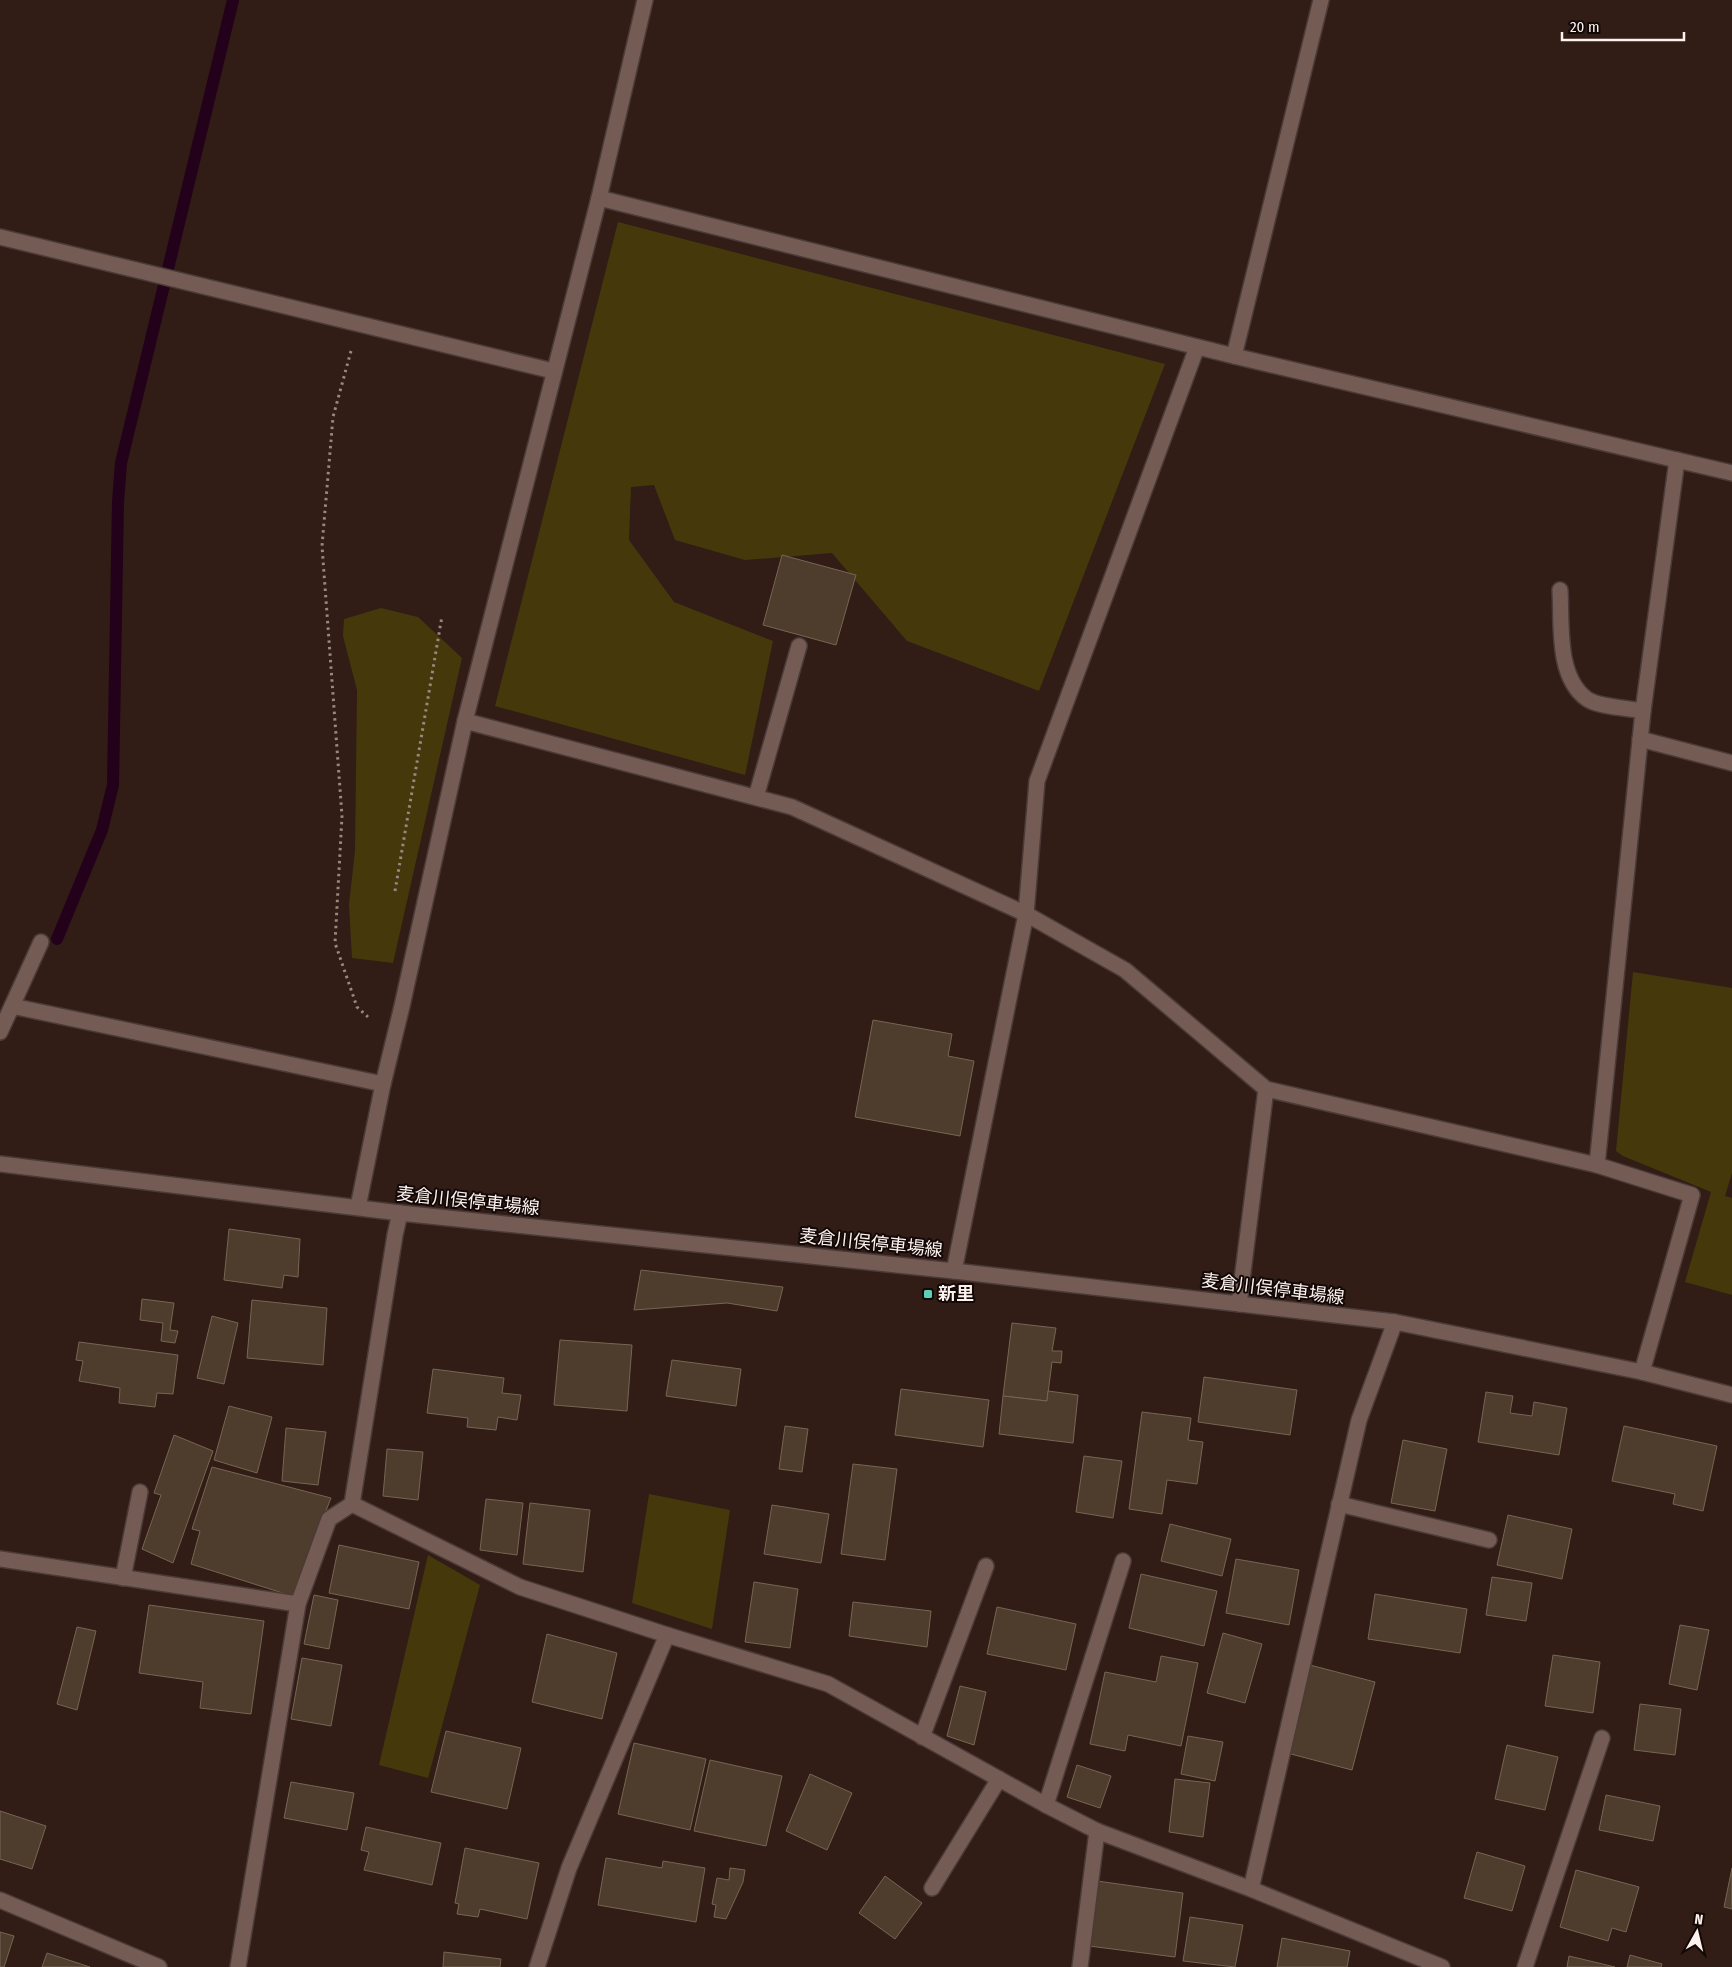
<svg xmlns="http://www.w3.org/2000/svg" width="1732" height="1967" font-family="'Fira Sans Condensed','Noto Sans JP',sans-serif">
	<rect width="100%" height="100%" fill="#311c16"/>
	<g fill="#45390c">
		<path d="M 618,222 L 1165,364 L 1039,691 L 907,641 L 832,553 L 745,560 L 675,540 L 654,485 L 631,487 L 629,540 L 674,602 L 773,641 L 745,775 L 495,706 Z"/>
		<path d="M 381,608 L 418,617 L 462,658 L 393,963 L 352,958 L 349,904 L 355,851 L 357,690 L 343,636 L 344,619 Z"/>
		<path d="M 1633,972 L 1732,988 L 1732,1173 L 1725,1196 L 1732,1198 L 1732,1295 L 1685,1282 L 1711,1192 L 1623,1156 L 1616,1151 Z"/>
		<path d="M 649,1494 L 730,1510 L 712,1629 L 632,1603 Z"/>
		<path d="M 428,1555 L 480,1585 L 428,1778 L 379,1765 Z"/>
	</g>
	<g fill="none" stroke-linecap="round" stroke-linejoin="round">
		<path stroke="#24011b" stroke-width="12" d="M 57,939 L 102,830 L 113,785 L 118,502 L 121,463 L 233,0"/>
	</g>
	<g fill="#4e3d2d" stroke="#776554">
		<path d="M 782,555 L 856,575 L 836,645 L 763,625 Z"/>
		<path d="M 873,1020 L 952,1034 L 948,1056 L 974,1061 L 960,1136 L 855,1117 Z"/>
		<path d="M 229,1229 L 300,1239 L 298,1277 L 284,1275 L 282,1288 L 224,1280 Z"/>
		<path d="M 641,1270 L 783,1287 L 777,1311 L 727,1303 L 634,1310 Z"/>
		<path d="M 142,1299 L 174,1303 L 170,1330 L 178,1331 L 175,1343 L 161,1341 L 163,1323 L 140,1320 Z"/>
		<path d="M 252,1300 L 327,1308 L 323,1365 L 247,1358 Z"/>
		<path d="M 212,1316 L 238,1323 L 224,1384 L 197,1378 Z"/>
		<path d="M 1012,1323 L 1056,1328 L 1052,1351 L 1062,1351 L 1061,1363 L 1052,1362 L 1047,1401 L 1003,1396 Z"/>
		<path d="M 560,1340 L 632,1345 L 627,1411 L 554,1405 Z"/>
		<path d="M 79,1342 L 178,1355 L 173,1394 L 157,1393 L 155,1407 L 119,1403 L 120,1388 L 79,1381 L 83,1361 L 76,1360 Z"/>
		<path d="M 672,1360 L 741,1369 L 736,1406 L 666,1396 Z"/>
		<path d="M 433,1369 L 504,1378 L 502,1393 L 521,1395 L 517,1420 L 498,1417 L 496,1430 L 467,1427 L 468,1418 L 427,1413 Z"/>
		<path d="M 1204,1377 L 1297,1390 L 1290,1435 L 1198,1422 Z"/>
		<path d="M 901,1389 L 989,1400 L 983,1447 L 895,1435 Z"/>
		<path d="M 1048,1391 L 1078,1395 L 1073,1443 L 999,1434 L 1003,1396 L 1047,1401 Z"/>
		<path d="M 1486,1392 L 1513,1396 L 1510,1413 L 1532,1416 L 1534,1402 L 1567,1408 L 1559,1455 L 1478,1442 Z"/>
		<path d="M 229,1406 L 272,1417 L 257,1473 L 214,1460 Z"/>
		<path d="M 1142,1412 L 1191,1418 L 1188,1440 L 1203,1442 L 1197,1484 L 1167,1480 L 1162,1514 L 1129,1509 Z"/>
		<path d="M 785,1426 L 808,1429 L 802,1472 L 779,1469 Z"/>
		<path d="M 1624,1426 L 1717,1446 L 1703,1511 L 1673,1504 L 1675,1494 L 1612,1481 Z"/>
		<path d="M 286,1428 L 326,1432 L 318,1485 L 282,1481 Z"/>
		<path d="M 174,1435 L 213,1451 L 173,1563 L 142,1549 L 161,1495 L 154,1493 Z"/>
		<path d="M 1403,1440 L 1447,1449 L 1435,1511 L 1391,1503 Z"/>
		<path d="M 387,1449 L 423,1452 L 418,1500 L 383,1496 Z"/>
		<path d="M 1084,1456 L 1122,1461 L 1113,1518 L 1076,1512 Z"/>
		<path d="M 853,1464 L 897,1469 L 885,1560 L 841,1554 Z"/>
		<path d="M 212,1467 L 331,1498 L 292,1596 L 191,1564 L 200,1531 L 192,1529 Z"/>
		<path d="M 486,1499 L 523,1503 L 517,1555 L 480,1550 Z"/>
		<path d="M 530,1503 L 590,1510 L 583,1572 L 523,1564 Z"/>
		<path d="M 772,1505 L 829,1514 L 821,1563 L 764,1554 Z"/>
		<path d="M 1508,1515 L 1572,1529 L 1562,1579 L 1497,1565 Z"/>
		<path d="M 1170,1524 L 1231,1539 L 1222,1576 L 1161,1561 Z"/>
		<path d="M 339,1545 L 419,1562 L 409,1609 L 329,1593 Z"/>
		<path d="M 1236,1559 L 1299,1570 L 1289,1625 L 1226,1613 Z"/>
		<path d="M 1141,1574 L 1217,1591 L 1204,1646 L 1129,1628 Z"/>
		<path d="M 1492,1577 L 1532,1583 L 1526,1621 L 1486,1615 Z"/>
		<path d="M 754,1582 L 798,1589 L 790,1648 L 745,1642 Z"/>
		<path d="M 1375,1594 L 1467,1609 L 1460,1653 L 1368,1639 Z"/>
		<path d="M 314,1595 L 338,1600 L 329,1649 L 304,1644 Z"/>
		<path d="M 853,1602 L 931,1611 L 927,1647 L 849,1636 Z"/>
		<path d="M 149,1605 L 264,1621 L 251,1714 L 200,1708 L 203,1682 L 139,1673 Z"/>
		<path d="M 997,1607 L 1076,1624 L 1066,1670 L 987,1654 Z"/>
		<path d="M 1680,1625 L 1709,1630 L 1697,1690 L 1669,1684 Z"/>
		<path d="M 77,1627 L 96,1631 L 77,1710 L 57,1704 Z"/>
		<path d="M 1223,1633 L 1262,1644 L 1245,1703 L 1207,1693 Z"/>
		<path d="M 547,1634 L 617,1653 L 602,1719 L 532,1702 Z"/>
		<path d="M 1553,1655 L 1600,1662 L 1593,1713 L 1545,1706 Z"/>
		<path d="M 1161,1656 L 1198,1663 L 1181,1746 L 1128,1735 L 1125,1751 L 1090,1744 L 1105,1672 L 1156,1682 Z"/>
		<path d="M 302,1658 L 342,1665 L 331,1726 L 291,1719 Z"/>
		<path d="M 1310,1665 L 1375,1682 L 1352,1770 L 1287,1753 Z"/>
		<path d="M 960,1686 L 986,1692 L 974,1745 L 947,1736 Z"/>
		<path d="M 1640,1704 L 1681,1709 L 1675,1755 L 1634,1750 Z"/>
		<path d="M 446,1731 L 521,1748 L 507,1809 L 431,1792 Z"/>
		<path d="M 1188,1736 L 1223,1742 L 1215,1781 L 1181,1774 Z"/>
		<path d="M 634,1743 L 706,1759 L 690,1830 L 618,1814 Z"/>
		<path d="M 1507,1745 L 1558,1757 L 1545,1810 L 1495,1799 Z"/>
		<path d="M 710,1760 L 782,1776 L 766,1846 L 694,1831 Z"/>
		<path d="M 1077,1765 L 1111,1776 L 1100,1808 L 1067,1797 Z"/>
		<path d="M 810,1774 L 852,1793 L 827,1850 L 786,1831 Z"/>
		<path d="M 1175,1779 L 1210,1783 L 1203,1837 L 1169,1832 Z"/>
		<path d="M 291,1782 L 354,1793 L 347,1830 L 284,1818 Z"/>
		<path d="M 1606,1795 L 1660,1806 L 1653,1841 L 1599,1830 Z"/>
		<path d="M 0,1811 L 46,1826 L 32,1869 L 0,1859 Z"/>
		<path d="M 366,1827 L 441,1843 L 432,1885 L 364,1870 L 369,1852 L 361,1850 Z"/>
		<path d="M 465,1848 L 539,1863 L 527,1919 L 480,1909 L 478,1917 L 457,1914 L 459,1904 L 455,1903 Z"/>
		<path d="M 1477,1852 L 1525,1866 L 1512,1911 L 1464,1898 Z"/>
		<path d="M 606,1858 L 662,1868 L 663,1861 L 705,1868 L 696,1922 L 598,1905 Z"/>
		<path d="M 730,1868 L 745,1870 L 743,1882 L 726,1919 L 714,1917 L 716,1905 L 712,1904 L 717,1878 L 729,1880 Z"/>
		<path d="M 1732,1868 L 1732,1909 L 1724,1907 Z"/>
		<path d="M 1576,1870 L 1639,1887 L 1626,1932 L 1612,1928 L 1608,1941 L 1560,1927 Z"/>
		<path d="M 885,1876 L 922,1903 L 895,1939 L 859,1913 Z"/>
		<path d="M 1097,1881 L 1183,1893 L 1175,1957 L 1089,1946 Z"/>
		<path d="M 1190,1917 L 1243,1925 L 1235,1967 L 1183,1961 Z"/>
		<path d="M 0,1932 L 14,1936 L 4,1967 L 0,1967 Z"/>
		<path d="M 1282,1938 L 1350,1951 L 1347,1967 L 1277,1967 Z"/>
		<path d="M 444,1952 L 501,1959 L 500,1967 L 443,1967 Z"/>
		<path d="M 47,1953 L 90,1967 L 42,1967 Z"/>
		<path d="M 1630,1955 L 1662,1964 L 1661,1967 L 1627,1967 Z"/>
		<path d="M 1569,1956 L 1615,1967 L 1567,1967 Z"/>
	</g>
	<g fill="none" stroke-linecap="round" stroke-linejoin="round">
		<defs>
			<g id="service">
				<path d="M 1560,590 C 1562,623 1556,677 1587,699 C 1598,707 1629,708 1643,711"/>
				<path d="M 1640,739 L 1732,763"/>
				<path d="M 756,797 L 799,646"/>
				<path d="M 12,1006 L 41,942"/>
				<path d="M 1339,1504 L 1489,1540"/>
				<path d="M 123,1578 L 140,1492"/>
				<path d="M 922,1737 L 986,1566"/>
				<path d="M 1046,1805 L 1123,1561"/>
				<path d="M 932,1888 L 999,1779"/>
			</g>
			<g id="minor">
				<path d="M 599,198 L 1234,356 L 1732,473"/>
				<path d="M 0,237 L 553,371"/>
				<path d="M 1234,356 L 1321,0"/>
				<path d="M 465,721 L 792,807 L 1026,914 L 1125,970 L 1266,1089 L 1597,1165 L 1692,1195 L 1642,1372"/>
				<path d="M 0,1032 L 12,1006 L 383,1084"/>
				<path d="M 1597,1165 L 1643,711 L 1677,460"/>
				<path d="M 954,1271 L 1026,914 L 1037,781 L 1197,347"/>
				<path d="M 1239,1304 L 1266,1089"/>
				<path d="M 352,1504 L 520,1587 L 667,1635 L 828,1684 L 1046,1805 L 1097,1831 L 1251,1889 L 1442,1967"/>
				<path d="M 0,1559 L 298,1604"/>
				<path d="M 1251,1889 L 1359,1420 L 1395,1322"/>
				<path d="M 0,1900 L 159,1967"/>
				<path d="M 238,1967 L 298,1604 L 329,1519 L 352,1504 L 395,1235 L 400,1213"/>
				<path d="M 537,1967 L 569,1868 L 667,1635"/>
				<path d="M 1080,1967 L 1097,1831"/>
				<path d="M 1525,1967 L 1602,1738"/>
			</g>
			<path id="tertiary" d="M 358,1207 L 383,1084 L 402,1006 L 465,721 L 599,198 L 645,0"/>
			<path id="secondary" d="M 0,1164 L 400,1213 L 954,1271 L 1395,1322 L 1642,1372 L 1732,1395"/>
		</defs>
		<use href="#service" stroke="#4b3a37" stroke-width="18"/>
		<use href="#minor" stroke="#4b3a37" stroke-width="18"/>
		<use href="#tertiary" stroke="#4b3a37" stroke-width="18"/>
		<use href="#secondary" stroke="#4b3a37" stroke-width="18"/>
		<g stroke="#988783" stroke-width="3" stroke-dasharray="2.5 4" stroke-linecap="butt">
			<path d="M 351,351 L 333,417 L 322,546 L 342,816 L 335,943 L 357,1007 L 368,1017"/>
			<path d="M 395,891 L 442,616"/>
		</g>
		<use href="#service" stroke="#745c55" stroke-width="15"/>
		<use href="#minor" stroke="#745c55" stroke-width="15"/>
		<use href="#tertiary" stroke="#745c55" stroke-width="15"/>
		<use href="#secondary" stroke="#745c55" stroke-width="15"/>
	</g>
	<rect fill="#5dceb8" stroke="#120907" stroke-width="2" x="923" y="1289" width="10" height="10" rx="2.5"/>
	<g text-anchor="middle" stroke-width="4" stroke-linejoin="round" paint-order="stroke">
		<g font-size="18" fill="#fef2ef" stroke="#120907">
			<text transform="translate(468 1201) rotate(6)" y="6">麦倉川俣停車場線</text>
			<text transform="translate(871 1243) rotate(6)" y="6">麦倉川俣停車場線</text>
			<text transform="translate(1273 1289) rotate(7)" y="6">麦倉川俣停車場線</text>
		</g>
		<g font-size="18" font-weight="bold" fill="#fef2ef" stroke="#120907" text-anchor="start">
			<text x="938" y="1300">新里</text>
		</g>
	</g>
	<g transform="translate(1697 1932) rotate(8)" stroke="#120907" stroke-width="4" paint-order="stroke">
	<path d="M0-4L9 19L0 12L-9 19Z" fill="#fef2ef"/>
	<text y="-8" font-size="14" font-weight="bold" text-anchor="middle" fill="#fef2ef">N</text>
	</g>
	<path d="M1562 32v8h122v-8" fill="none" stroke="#fef2ef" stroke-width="2.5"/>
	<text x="1570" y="32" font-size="15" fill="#fef2ef" stroke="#120907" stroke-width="4" paint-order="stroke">20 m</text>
</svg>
